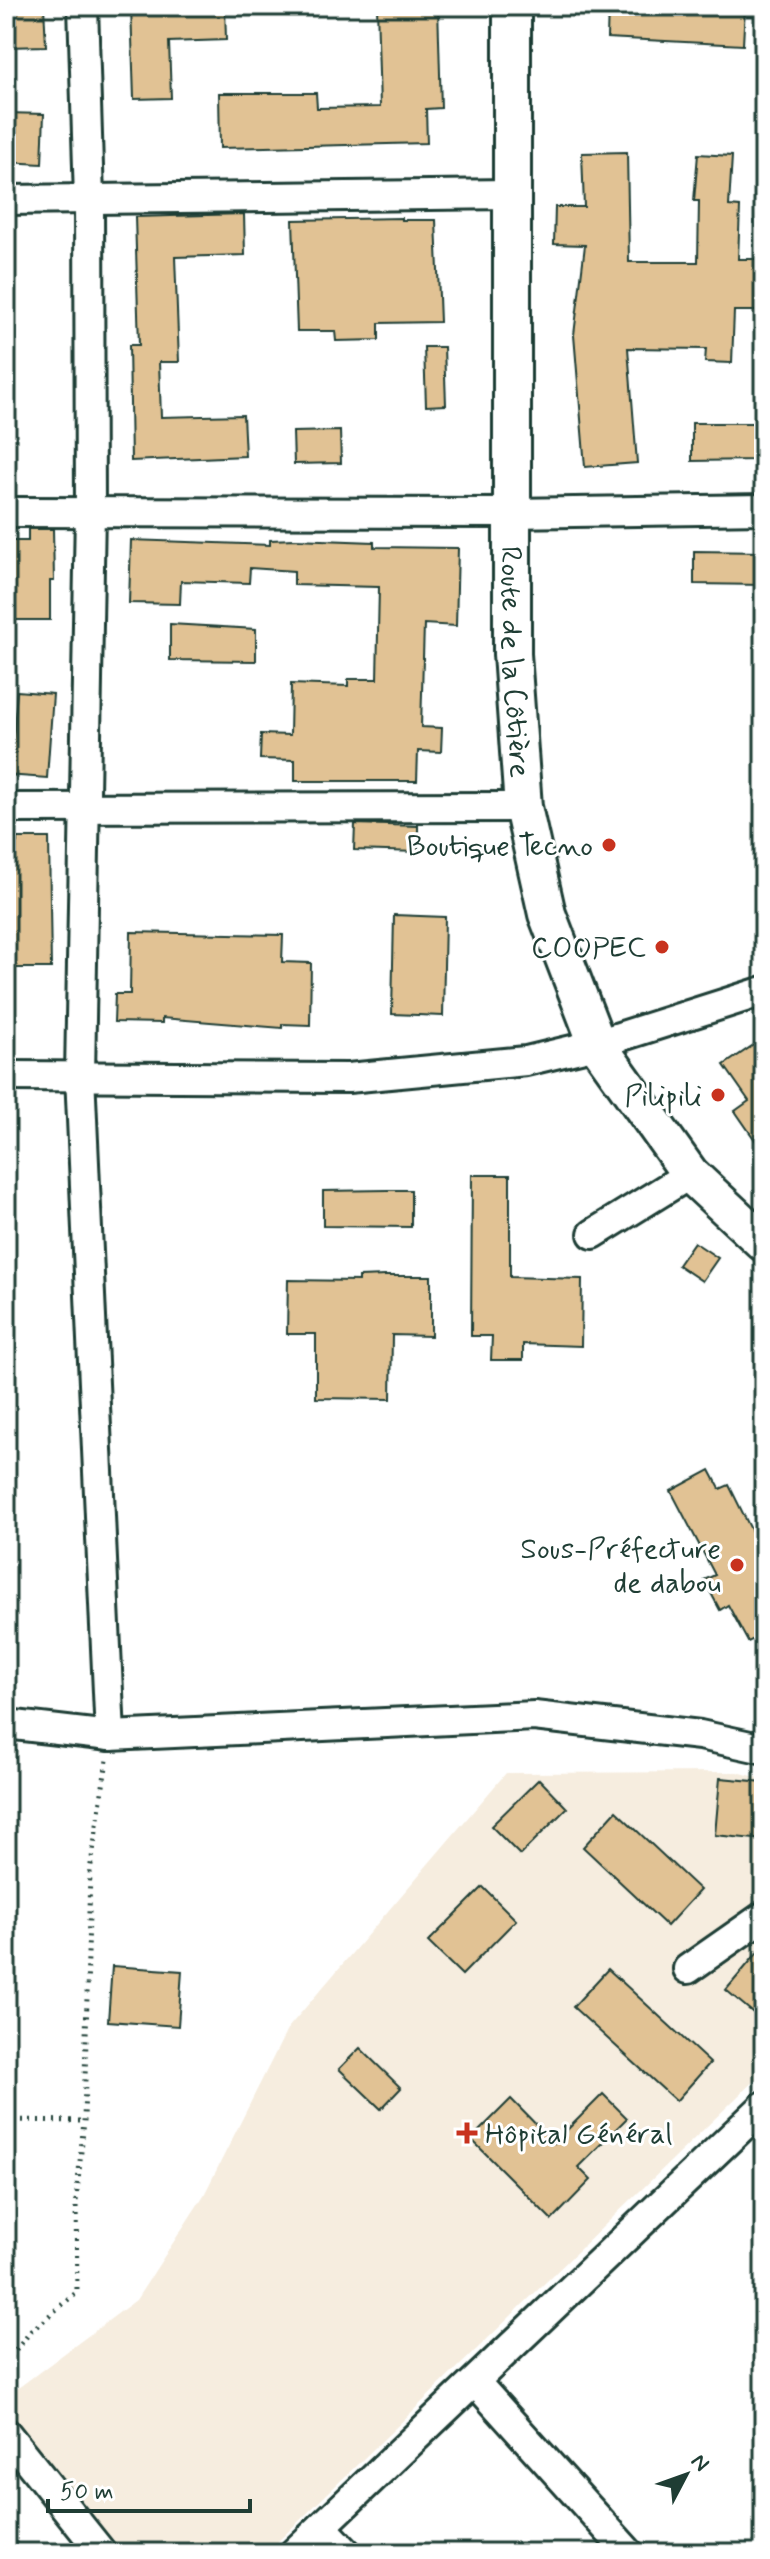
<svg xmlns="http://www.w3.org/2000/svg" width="770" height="2559" font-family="Mynerve,sans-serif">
	<rect width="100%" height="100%" fill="#fff"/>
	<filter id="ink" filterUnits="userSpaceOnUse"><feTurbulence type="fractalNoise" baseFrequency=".0125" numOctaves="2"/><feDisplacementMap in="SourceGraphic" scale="16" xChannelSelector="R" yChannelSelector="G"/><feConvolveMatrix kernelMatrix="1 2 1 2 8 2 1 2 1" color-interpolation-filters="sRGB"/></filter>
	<g filter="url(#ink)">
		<path fill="#f6eddf" d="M 737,1772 L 764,1779 L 764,2071 L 266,2553 L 123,2553 L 6,2410 L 6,2397 L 136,2300 L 204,2195 L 288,2028 L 506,1773 Z"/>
		<g fill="#e1c294" stroke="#1f3d34" stroke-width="2">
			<path d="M 6,6 L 44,6 L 46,46 L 6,47 Z"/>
			<path d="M 131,6 L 225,6 L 226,40 L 169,42 L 171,98 L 134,99 Z"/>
			<path d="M 377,6 L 438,6 L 441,108 L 426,109 L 427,143 L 220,148 L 219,93 L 316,93 L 317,108 L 380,107 Z"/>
			<path d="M 608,6 L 745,6 L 743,45 L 607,38 Z"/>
			<path d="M 6,113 L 44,114 L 42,164 L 6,162 Z"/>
			<path d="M 627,152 L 629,262 L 698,262 L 699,201 L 694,201 L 698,154 L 732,156 L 729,206 L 740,207 L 738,259 L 764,259 L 764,311 L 734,311 L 732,363 L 705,362 L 706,349 L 628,348 L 637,463 L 585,467 L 574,335 L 585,245 L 554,244 L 555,207 L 584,207 L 582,153 Z"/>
			<path d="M 244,214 L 245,255 L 175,257 L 179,362 L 159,362 L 161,417 L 243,415 L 245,456 L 131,461 L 129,345 L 139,345 L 135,217 Z"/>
			<path d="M 402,218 L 402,220 L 436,220 L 440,322 L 379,323 L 379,340 L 336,341 L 335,331 L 297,331 L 293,220 Z"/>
			<path d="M 424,347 L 444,347 L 446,405 L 426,406 Z"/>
			<path d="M 692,423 L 755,423 L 756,460 L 692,461 Z"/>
			<path d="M 340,431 L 341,463 L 294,464 L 293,432 Z"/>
			<path d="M 28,529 L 53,529 L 54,581 L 50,581 L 50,620 L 9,620 L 6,541 L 28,541 Z"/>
			<path d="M 295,539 L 374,542 L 374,547 L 458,548 L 456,626 L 424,624 L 421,727 L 442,728 L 441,752 L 418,751 L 417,781 L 295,781 L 295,760 L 260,759 L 261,734 L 290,735 L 291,684 L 348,686 L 348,679 L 377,679 L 379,587 L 294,585 L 294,571 L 250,568 L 249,583 L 181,581 L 180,604 L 129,603 L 131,540 L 270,545 L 270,540 Z"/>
			<path d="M 694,551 L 764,552 L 764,585 L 694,584 Z"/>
			<path d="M 170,624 L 256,629 L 256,661 L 170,660 Z"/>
			<path d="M 17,691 L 53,694 L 47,778 L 6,775 L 6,754 L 12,754 Z"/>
			<path d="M 355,824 L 418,826 L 418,852 L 354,850 Z"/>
			<path d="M 17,838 L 49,838 L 51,968 L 6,968 L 6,842 L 17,842 Z"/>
			<path d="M 394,915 L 445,917 L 443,1016 L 392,1014 Z"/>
			<path d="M 131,932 L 283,935 L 282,962 L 311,963 L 310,1025 L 282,1024 L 282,1028 L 162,1018 L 162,1023 L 114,1022 L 115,994 L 130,994 Z"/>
			<path d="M 764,1038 L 764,1153 L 735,1111 L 749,1101 L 724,1065 Z"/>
			<path d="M 472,1175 L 510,1175 L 510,1277 L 582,1279 L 581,1346 L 523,1344 L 523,1360 L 491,1360 L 492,1336 L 471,1336 Z"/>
			<path d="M 388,1190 L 411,1190 L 411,1227 L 323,1226 L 323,1191 Z"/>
			<path d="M 694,1242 L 718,1258 L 702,1281 L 678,1265 Z"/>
			<path d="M 386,1276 L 431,1276 L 431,1336 L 392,1335 L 391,1399 L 316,1398 L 316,1334 L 287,1334 L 288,1280 L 359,1281 L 359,1277 Z"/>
			<path d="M 710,1470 L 720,1489 L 729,1485 L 764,1556 L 764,1634 L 748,1642 L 728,1605 L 720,1610 L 704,1580 L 715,1575 L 671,1491 Z"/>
			<path d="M 720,1778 L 764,1782 L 764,1840 L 715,1835 Z"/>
			<path d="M 539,1779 L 567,1808 L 520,1855 L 491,1826 Z"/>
			<path d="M 616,1811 L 700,1890 L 667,1926 L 583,1847 Z"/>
			<path d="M 483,1887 L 516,1920 L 462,1975 L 428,1942 Z"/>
			<path d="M 764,1945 L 764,2022 L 726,1990 Z"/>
			<path d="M 112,1966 L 182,1971 L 178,2026 L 108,2021 Z"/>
			<path d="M 608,1969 L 710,2063 L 676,2101 L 573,2007 Z"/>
			<path d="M 360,2048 L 401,2088 L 381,2109 L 339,2069 Z"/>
			<path d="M 603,2094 L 627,2118 L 578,2167 L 591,2180 L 552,2220 L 471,2139 L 511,2099 L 554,2143 Z"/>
		</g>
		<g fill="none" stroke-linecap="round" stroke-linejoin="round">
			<defs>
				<g id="minor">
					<path d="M 83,6 L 89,199 L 90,511 L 80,1075 L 110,1736"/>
					<path d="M 6,200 L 511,194"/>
					<path d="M 6,512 L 511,513 L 764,509"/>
					<path d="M 6,808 L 523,807"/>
					<path d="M 6,1076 L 348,1078 L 526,1061 L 597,1044 L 764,991"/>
					<path d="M 593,1234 L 690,1174"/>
					<path d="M 6,1724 L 110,1736 L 534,1716 L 700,1735 L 764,1749"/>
					<path d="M 688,1969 L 764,1916"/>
					<path d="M 476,2383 L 629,2553"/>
					<path d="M 6,2433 L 102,2553"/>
					<path d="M 322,2527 L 347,2553"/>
					<path d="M 294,2553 L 764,2106"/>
				</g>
				<g id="major">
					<path id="s1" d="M 512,6 L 512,654 L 523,807 L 547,914 L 597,1044 L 690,1174 L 764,1243"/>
				</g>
			</defs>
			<use href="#minor" stroke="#1f3d34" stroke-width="34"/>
			<use href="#major" stroke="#1f3d34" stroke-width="42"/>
			<g stroke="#1f3d34" stroke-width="5" stroke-dasharray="2 6" stroke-linecap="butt">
				<path d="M 6,2120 L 84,2121"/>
				<path d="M 6,2363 L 31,2331 L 77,2292 L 76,2202 L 84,2121 L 90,1871 L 107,1760"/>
			</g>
			<use href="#minor" stroke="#fff" stroke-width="28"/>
			<use href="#major" stroke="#fff" stroke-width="36"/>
		</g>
	</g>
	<g fill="#c8321e" stroke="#fff" stroke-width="3">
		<circle cx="609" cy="845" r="8"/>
		<circle cx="662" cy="947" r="8"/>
		<circle cx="718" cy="1095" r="8"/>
		<circle cx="737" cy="1565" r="8"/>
		<path d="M463 2121h8v8h8v8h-8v8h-8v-8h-8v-8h8z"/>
	</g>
	<g text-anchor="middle" stroke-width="6" stroke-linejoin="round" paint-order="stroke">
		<g font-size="30" fill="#1f3d34" stroke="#fff">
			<text dy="10" stroke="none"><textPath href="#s1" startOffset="656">Route de la Côtière</textPath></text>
		</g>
		<g font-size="30" fill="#1f3d34" stroke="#fff" text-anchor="end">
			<text x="593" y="855">Boutique Tecno</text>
			<text x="646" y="957">COOPEC</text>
			<text x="702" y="1105">Pilipili</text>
			<text x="721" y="1558">Sous-Préfecture<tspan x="721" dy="34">de dabou</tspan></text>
			<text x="485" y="2143" text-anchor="start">Hôpital Général</text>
		</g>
	</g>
	<rect width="770" height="2559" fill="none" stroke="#fff" stroke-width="32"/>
	<rect x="16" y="16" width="738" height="2527" fill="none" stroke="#1f3d34" stroke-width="3" filter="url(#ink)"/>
	<g transform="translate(686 2475) rotate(49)" stroke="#ffffff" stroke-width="6" paint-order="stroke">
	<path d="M0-6L14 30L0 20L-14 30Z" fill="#1f3d34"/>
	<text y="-12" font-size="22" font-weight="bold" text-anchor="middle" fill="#1f3d34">N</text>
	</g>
	<path d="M48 2499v12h202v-12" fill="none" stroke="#1f3d34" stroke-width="4"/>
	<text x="60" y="2499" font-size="24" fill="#1f3d34" stroke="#ffffff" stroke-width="6" paint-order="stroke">50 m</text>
</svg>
